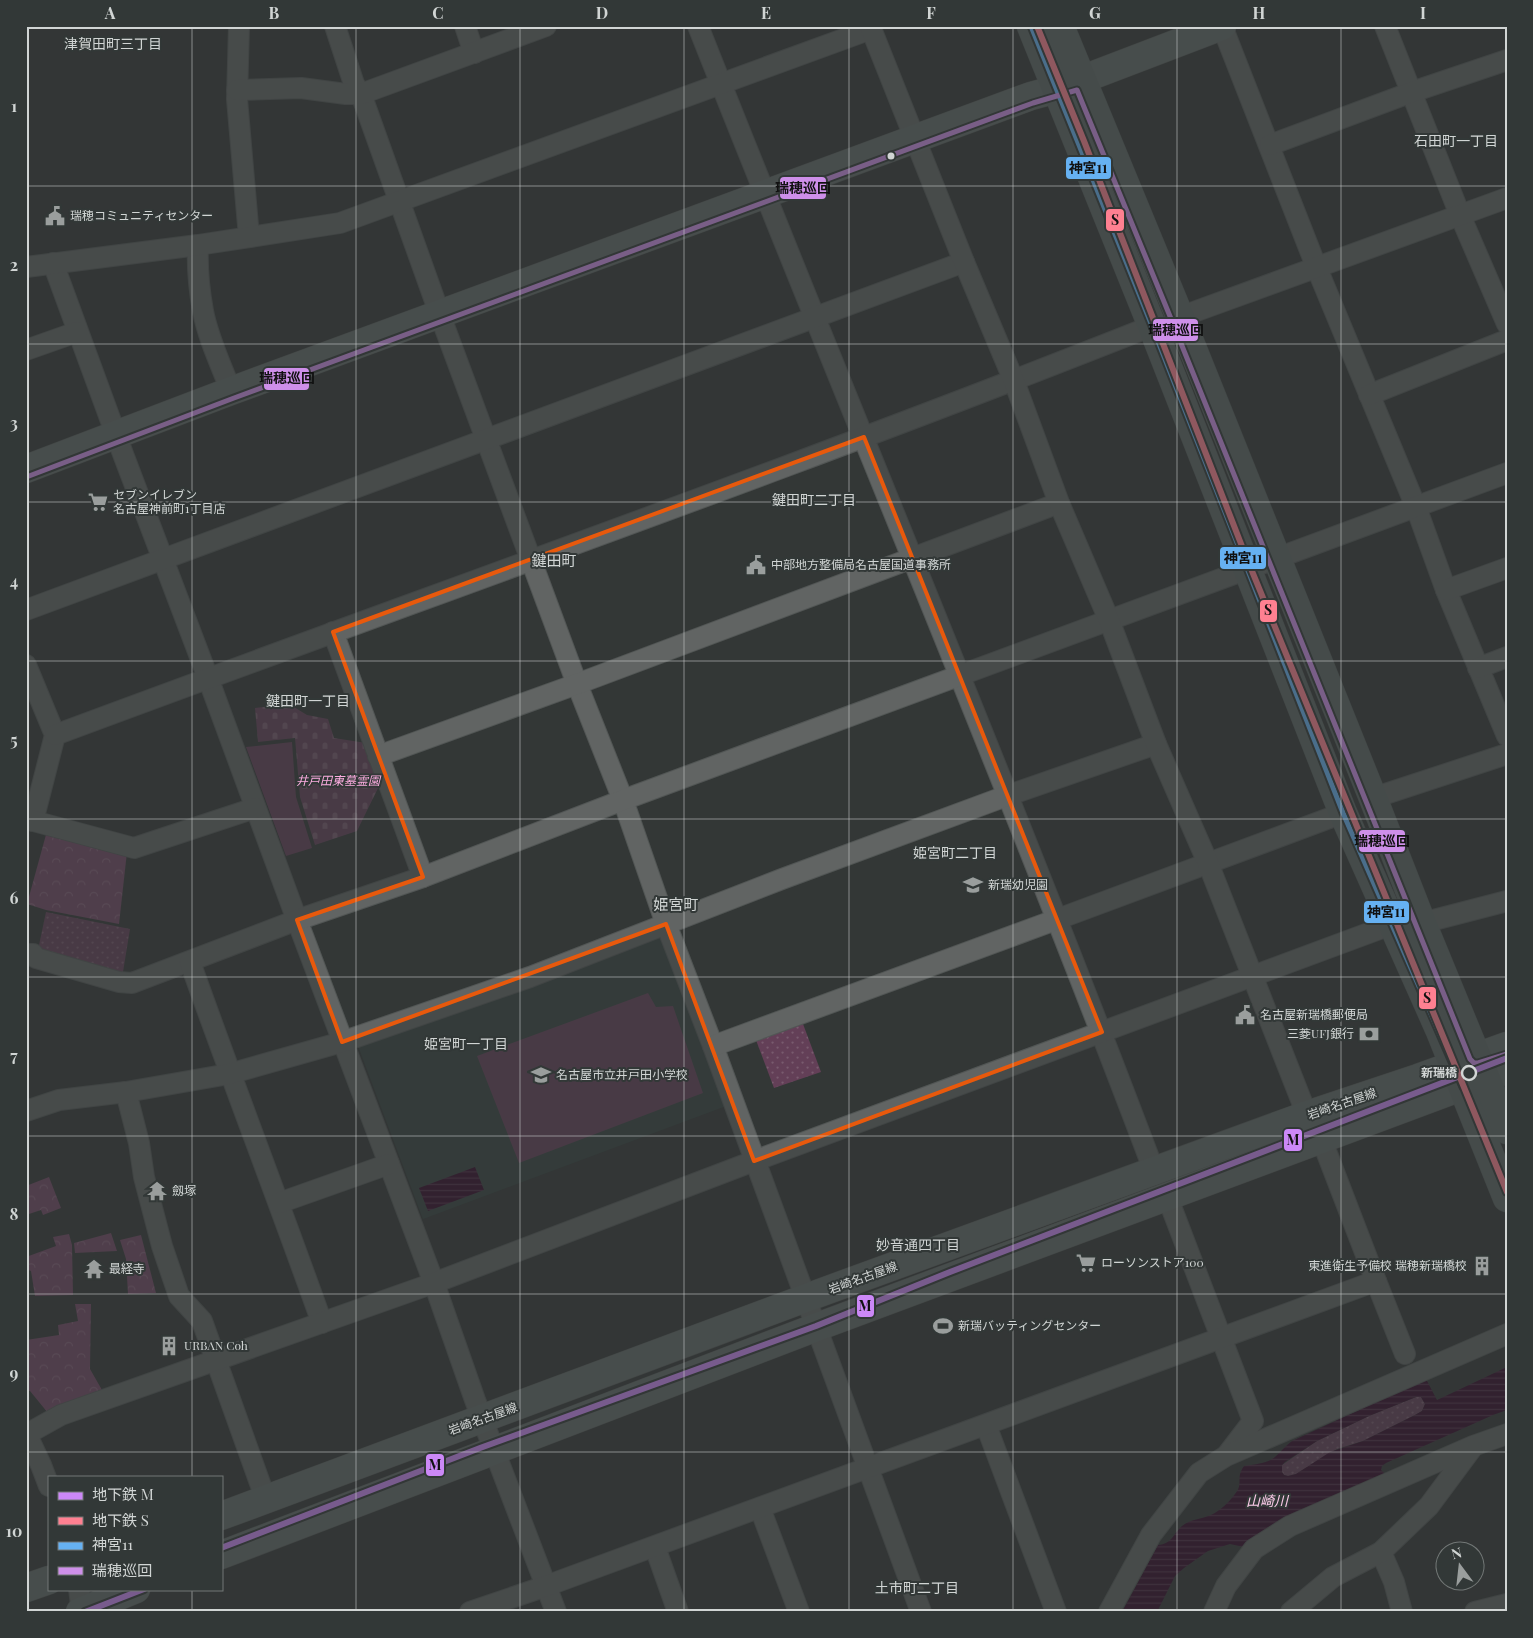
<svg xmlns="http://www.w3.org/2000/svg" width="1533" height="1638" font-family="'Playfair Display','Noto Sans JP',serif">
	<defs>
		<pattern id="grass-dots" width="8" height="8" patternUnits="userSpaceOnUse" patternTransform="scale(1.25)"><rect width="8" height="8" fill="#633f57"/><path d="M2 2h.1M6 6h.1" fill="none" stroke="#785a6e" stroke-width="1.8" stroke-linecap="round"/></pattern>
		<pattern id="forest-crowns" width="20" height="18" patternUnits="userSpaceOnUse" patternTransform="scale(1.25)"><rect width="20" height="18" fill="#724764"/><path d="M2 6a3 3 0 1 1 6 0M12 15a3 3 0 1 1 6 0" fill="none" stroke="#856179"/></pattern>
		<pattern id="cemetery-stones" width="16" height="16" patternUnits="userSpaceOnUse" patternTransform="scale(1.25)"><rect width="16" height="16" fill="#633f57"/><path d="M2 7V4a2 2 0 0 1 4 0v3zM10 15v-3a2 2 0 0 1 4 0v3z" fill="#785a6e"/></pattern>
		<pattern id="water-rules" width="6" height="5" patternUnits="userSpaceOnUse" patternTransform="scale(1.25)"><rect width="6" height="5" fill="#310827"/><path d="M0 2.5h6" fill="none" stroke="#4e2b45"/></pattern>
	</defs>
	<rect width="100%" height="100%" fill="#333736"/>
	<path fill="#35423f" d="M 656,933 L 664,937 L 726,1106 L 423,1219 L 357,1043 Z"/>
	<g fill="url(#grass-dots)">
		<path d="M 46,912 L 130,929 L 122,978 L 38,950 Z"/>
		<path d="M 803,1024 L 821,1072 L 774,1088 L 756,1040 Z"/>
		<path d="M 1416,1397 L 1421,1397 L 1425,1404 L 1422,1411 L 1415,1415 L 1363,1441 L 1337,1449 L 1296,1474 L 1288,1476 L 1284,1475 L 1282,1472 L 1282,1465 L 1317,1441 L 1369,1416 Z"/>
	</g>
	<g fill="url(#forest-crowns)">
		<path d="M 47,831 L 127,852 L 119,924 L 46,910 L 27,904 Z"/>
		<path d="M 49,1177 L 61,1208 L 43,1215 L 41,1210 L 26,1215 L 26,1186 Z"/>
		<path d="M 111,1233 L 117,1251 L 75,1253 L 74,1243 Z"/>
		<path d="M 69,1234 L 72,1245 L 73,1295 L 35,1296 L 31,1271 L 26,1269 L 26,1257 L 56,1246 L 53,1237 Z"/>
		<path d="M 141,1235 L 156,1293 L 128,1294 L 126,1259 L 120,1240 Z"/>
		<path d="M 75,1304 L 91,1304 L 90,1369 L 102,1390 L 57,1406 L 48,1413 L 30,1391 L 26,1391 L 26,1340 L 59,1335 L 58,1325 L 78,1321 Z"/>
	</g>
	<path fill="url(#cemetery-stones)" d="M 289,704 L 307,715 L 328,719 L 334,738 L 366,743 L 381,782 L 357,831 L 315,845 L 300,797 L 295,738 L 258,742 L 255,708 Z"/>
	<g fill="#633f57">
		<path d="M 292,742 L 296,797 L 312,848 L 286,856 L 246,747 Z"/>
		<path d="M 648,993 L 656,1007 L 673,1006 L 703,1093 L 519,1163 L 477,1056 Z"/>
	</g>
	<g fill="url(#water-rules)" fill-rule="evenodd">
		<path d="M 475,1167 L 484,1190 L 428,1211 L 419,1188 Z"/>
		<path d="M 1507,1367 L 1507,1410 L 1493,1415 L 1386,1463 L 1382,1466 L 1381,1470 L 1384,1473 L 1392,1474 L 1248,1548 L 1230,1544 L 1208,1551 L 1184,1568 L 1175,1576 L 1157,1612 L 1122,1612 L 1158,1545 C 1172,1544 1173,1534 1182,1526 C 1190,1519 1202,1519 1211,1515 C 1220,1511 1230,1501 1235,1494 C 1244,1483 1235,1479 1244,1466 C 1254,1464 1267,1464 1275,1457 C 1281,1452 1285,1446 1292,1441 L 1426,1379 L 1437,1400 ZM 1416,1397 L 1421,1397 L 1425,1404 L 1422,1411 L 1415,1415 L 1363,1441 L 1330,1452 L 1296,1474 L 1288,1476 L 1284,1475 L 1282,1472 L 1282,1465 L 1285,1462 L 1317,1441 L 1369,1416 Z"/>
	</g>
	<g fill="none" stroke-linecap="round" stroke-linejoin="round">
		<defs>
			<g id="street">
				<path d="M 239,26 L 237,99 L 249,237"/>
				<path d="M 335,26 L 354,84 L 361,94 L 440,315 L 577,684 L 623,800 L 666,924 L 713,1046 L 921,1612"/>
				<path d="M 465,26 L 474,53"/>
				<path d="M 698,26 C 849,408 1009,787 1154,1171"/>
				<path d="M 1222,26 L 1316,266 L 1416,507 L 1446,590 L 1507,736"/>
				<path d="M 1385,26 L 1460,215 L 1507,324"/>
				<path d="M 237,90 L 301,88 L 346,94 L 361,94 L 546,26"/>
				<path d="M 1270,145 L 1412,92 L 1507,60"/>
				<path d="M 198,245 C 197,267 199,289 203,311 C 208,338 221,365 231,391"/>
				<path d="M 53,263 L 123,454 L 208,678 L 297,920 L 434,1283 L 475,1400 L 556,1612"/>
				<path d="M 26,267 L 198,245 L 340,223 L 871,29"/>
				<path d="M 1180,317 L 1507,198"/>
				<path d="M 26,350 L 77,332"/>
				<path d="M 1369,395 L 1507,340"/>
				<path d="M 1446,590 L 1507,568"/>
				<path d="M 26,610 L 964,262"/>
				<path d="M 333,632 L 423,877"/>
				<path d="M 26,665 L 55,735 L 33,821"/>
				<path d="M 1478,668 L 1507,657"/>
				<path d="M 55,735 C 420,599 789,470 1152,326"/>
				<path d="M 378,756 L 577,684 L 1059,503"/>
				<path d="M 1373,798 L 1507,754"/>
				<path d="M 26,819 L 134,848 L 255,808"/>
				<path d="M 1422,923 L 1507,901"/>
				<path d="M 26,954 L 33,954 L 36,958 L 119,982 L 132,983 L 297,920 L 423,877 L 623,800 L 1507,473"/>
				<path d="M 190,962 C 233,1083 279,1202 322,1323"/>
				<path d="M 713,1046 L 1058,919 L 1343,813"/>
				<path d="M 126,1092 L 139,1143 L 144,1177 L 162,1246 L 179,1296 L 202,1321 L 266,1500"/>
				<path d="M 26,1111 L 59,1100 L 126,1092 L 229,1074 L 342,1042 L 530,977 L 782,879 L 1009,795 L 1156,744"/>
				<path d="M 1167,1196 L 1253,1421 L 1227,1455"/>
				<path d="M 279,1203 L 389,1164"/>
				<path d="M 1376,1281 L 1405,1354"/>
				<path d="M 986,1425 L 1056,1612"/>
				<path d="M 26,1433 L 41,1465 L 49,1486"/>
				<path d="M 27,1434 L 61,1415 L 434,1283 L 754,1161 L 1393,924"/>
				<path d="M 760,1508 L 799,1612"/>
				<path d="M 655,1547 L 678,1612"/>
				<path d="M 1381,1552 L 1394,1582 L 1402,1612"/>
				<path d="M 79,1589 L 82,1612"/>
				<path d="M 470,1612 L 546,1586 L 1376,1281 L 1321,1138 L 1307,1115 L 1208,863 L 1156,744 L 1109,620 L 1059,503 L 1014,381 L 964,262 L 870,26"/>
				<path d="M 1109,1612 L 1151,1535 L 1199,1473 L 1226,1456 L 1507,1334"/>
				<path d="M 1214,1612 L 1226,1586 L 1254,1549 L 1290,1526 L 1473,1446 L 1507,1434"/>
				<path d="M 1291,1612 L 1333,1577 L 1381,1552 L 1429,1506 L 1472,1448"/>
				<path d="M 1475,1612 L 1507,1604"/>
			</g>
			<g id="secondary">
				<path d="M 26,469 L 231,391 L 1031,96 L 1057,89 L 1222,26"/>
				<path d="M 221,1516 L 806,1298 L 1307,1115 L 1418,1078 L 1507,1046"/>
				<path d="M 221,1555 L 817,1327 L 1507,1070"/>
				<path d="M 26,1588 L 49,1580"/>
				<path d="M 80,1612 L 136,1589"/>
			</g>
			<g id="primary">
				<path d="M 1031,26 L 1152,326 L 1343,813 L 1440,1031 L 1507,1198"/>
				<path d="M 1060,26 L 1180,317 L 1373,798 L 1422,923 L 1507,1130"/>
			</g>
		</defs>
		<use href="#street" stroke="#525655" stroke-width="22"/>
		<use href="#secondary" stroke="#525655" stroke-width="29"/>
		<use href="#primary" stroke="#525655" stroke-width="29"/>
		<use href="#street" stroke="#616463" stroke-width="20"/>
		<use href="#secondary" stroke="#616866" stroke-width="28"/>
		<use href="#primary" stroke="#5b6563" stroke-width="28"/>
		<defs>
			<path id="bus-1" d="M 1031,26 L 1152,326 L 1343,813 L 1463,1087"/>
			<path id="bus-2" d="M 29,476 L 234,398 L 1033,103 L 1077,90 L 1174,326 L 1470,1059 L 1474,1063 L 1478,1063 L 1507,1054"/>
		</defs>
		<use href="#bus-1" stroke="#323837" stroke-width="9"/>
		<use href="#bus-2" stroke="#323837" stroke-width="9"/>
		<use href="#bus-1" stroke="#66b1f2" stroke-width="5"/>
		<use href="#bus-2" stroke="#ce8fe9" stroke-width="5"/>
		<defs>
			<g id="metro-1">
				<path d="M 221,1548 L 480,1448 L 816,1326 L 950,1272 L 1507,1058"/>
				<path d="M 85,1612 L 144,1589"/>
			</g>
			<path id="metro-2" d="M 1037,26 L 1084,141 L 1245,554 L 1507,1192"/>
		</defs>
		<use href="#metro-1" stroke="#323837" stroke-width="10"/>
		<use href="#metro-2" stroke="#323837" stroke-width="10"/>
		<use href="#metro-1" stroke="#cc88f7" stroke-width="6"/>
		<use href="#metro-2" stroke="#ff8091" stroke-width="6"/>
	</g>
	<path d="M0 0H1533V1638H0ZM 864,437 L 1102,1032 L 754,1161 L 666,924 L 342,1042 L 297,920 L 423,877 L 333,632 Z" fill="#333736" fill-opacity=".55" fill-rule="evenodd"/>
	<path fill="none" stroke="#e8590c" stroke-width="4" stroke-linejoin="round" d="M 864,437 L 1102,1032 L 754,1161 L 666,924 L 342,1042 L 297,920 L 423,877 L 333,632 Z"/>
	<path fill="none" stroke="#d1d5d4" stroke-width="1" stroke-opacity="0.55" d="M 192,26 L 192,1477M 356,26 L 356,1612M 520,26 L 520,1612M 684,26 L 684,1612M 849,26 L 849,1612M 1013,26 L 1013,1612M 1177,26 L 1177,1612M 1341,26 L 1341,1612M 26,186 L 1507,186M 26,344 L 1507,344M 26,502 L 1507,502M 26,661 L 1507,661M 26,819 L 1507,819M 26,977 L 1507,977M 26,1136 L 1507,1136M 26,1294 L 1507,1294M 26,1452 L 1507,1452M 192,1589 L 192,1612"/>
	<defs>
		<symbol id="civic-bare" viewBox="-9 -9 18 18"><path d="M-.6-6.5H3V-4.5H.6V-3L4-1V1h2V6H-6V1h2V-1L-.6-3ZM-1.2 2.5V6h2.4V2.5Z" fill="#9a9e9d" stroke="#323837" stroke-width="2.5" paint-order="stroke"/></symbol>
		<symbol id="supermarket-bare" viewBox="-9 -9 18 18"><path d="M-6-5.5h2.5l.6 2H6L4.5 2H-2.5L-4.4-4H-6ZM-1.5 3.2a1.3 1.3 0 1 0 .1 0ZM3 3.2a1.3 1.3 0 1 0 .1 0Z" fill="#9a9e9d" stroke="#323837" stroke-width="2.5" paint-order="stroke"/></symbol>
		<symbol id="school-bare" viewBox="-9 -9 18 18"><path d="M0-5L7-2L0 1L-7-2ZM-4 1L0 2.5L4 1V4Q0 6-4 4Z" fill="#9a9e9d" stroke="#323837" stroke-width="2.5" paint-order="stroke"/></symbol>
		<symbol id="bank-bare" viewBox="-9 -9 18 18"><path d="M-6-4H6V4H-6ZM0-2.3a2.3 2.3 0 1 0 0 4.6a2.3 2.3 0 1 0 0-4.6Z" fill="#9a9e9d" stroke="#323837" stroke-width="2.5" paint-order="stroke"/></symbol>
		<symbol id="temple-bare" viewBox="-9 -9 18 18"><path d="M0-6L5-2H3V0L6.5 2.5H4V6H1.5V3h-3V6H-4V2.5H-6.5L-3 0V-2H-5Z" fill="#9a9e9d" stroke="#323837" stroke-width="2.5" paint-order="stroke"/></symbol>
		<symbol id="building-bare" viewBox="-9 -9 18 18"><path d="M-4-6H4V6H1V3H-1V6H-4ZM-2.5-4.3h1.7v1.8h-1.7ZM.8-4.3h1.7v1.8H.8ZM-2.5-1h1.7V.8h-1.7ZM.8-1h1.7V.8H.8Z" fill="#9a9e9d" stroke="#323837" stroke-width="2.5" paint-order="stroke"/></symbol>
		<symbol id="stadium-bare" viewBox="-9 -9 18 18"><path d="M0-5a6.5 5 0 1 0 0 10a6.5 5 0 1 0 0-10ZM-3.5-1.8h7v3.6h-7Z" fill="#9a9e9d" stroke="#323837" stroke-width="2.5" paint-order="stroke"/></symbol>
	</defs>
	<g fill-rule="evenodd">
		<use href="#civic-bare" x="41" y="202" width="28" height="28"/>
		<use href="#supermarket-bare" x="84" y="488" width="28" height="28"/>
		<use href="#civic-bare" x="742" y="551" width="28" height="28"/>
		<use href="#school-bare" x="959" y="871" width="28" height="28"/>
		<use href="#civic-bare" x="1231" y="1001" width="28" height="28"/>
		<use href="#bank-bare" x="1355" y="1020" width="28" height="28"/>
		<use href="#school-bare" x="527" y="1061" width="28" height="28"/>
		<use href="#temple-bare" x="143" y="1177" width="28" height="28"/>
		<use href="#supermarket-bare" x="1072" y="1249" width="28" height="28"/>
		<use href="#building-bare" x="1468" y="1252" width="28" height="28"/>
		<use href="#temple-bare" x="80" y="1255" width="28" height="28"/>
		<use href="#stadium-bare" x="929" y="1312" width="28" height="28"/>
		<use href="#building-bare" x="155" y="1332" width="28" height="28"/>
	</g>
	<circle fill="#d1d5d4" stroke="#323837" stroke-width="2" cx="891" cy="156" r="4.5"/>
	<circle fill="#323837" stroke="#d1d5d4" stroke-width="2.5" cx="1469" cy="1073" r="7"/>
	<g text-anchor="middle" stroke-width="4" stroke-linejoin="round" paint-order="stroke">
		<g font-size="12" fill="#d1d5d4" stroke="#323837" text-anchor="start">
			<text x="70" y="220">瑞穂コミュニティセンター</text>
			<text x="113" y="499">セブンイレブン<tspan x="113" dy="14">名古屋神前町1丁目店</tspan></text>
			<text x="771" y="569">中部地方整備局名古屋国道事務所</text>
			<text x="988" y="889">新瑞幼児園</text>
			<text x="1260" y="1019">名古屋新瑞橋郵便局</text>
			<text x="1354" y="1038" text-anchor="end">三菱UFJ銀行</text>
			<text x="556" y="1079">名古屋市立井戸田小学校</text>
			<text x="172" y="1195">劔塚</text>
			<text x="1101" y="1267">ローソンストア100</text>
			<text x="1467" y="1270" text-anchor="end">東進衛生予備校 瑞穂新瑞橋校</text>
			<text x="109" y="1273">最経寺</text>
			<text x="958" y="1330">新瑞バッティングセンター</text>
			<text x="184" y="1350">URBAN Coh</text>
		</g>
		<g font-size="12" font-style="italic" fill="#fcace0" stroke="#323837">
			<text x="338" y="785">井戸田東墓霊園</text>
		</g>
		<g font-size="12" font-weight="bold" fill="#d1d5d4" stroke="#323837" text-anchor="end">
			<text x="1457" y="1077">新瑞橋</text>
		</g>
		<g font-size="12" fill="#d1d5d4" stroke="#323837">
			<text transform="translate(1342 1104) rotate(-19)" y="4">岩崎名古屋線</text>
			<text transform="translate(863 1278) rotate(-20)" y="4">岩崎名古屋線</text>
			<text transform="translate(483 1419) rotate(-20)" y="4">岩崎名古屋線</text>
		</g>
		<g font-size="14" fill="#d1d5d4" stroke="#323837">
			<text x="113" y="49">津賀田町三丁目</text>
			<text x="1456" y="146">石田町一丁目</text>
			<text x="814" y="505">鍵田町二丁目</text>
			<text x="308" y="706">鍵田町一丁目</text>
			<text x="955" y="858">姫宮町二丁目</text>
			<text x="466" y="1049">姫宮町一丁目</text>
			<text x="918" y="1250">妙音通四丁目</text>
			<text x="917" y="1593">土市町二丁目</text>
		</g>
		<g font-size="14" font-style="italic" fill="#fdcbea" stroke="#323837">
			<text x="1267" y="1506">山崎川</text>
		</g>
		<g font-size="15" fill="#d1d5d4" stroke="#323837">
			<text x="554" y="566">鍵田町</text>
			<text x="676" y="910">姫宮町</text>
		</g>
	</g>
	<g stroke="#323837" stroke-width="2">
		<rect x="1065" y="156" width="47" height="24" rx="5" fill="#66b1f2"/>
		<rect x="779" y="176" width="48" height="24" rx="5" fill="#ce8fe9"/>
		<rect x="1105" y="208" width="20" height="24" rx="5" fill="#ff8091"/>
		<rect x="1152" y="318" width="47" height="24" rx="5" fill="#ce8fe9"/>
		<rect x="263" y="367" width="47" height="24" rx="5" fill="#ce8fe9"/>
		<rect x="1219" y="546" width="48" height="24" rx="5" fill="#66b1f2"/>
		<rect x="1259" y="599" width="19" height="24" rx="5" fill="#ff8091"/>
		<rect x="1358" y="829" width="48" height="24" rx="5" fill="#ce8fe9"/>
		<rect x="1363" y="900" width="47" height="24" rx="5" fill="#66b1f2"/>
		<rect x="1418" y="986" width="19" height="24" rx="5" fill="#ff8091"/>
		<rect x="1283" y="1128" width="20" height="24" rx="5" fill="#cc88f7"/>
		<rect x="856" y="1294" width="19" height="24" rx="5" fill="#cc88f7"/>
		<rect x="425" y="1453" width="20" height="24" rx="5" fill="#cc88f7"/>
	</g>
	<g font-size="14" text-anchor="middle" font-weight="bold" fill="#111">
		<text x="1088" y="173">神宮11</text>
		<text x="803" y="193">瑞穂巡回</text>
		<text x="1115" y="225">S</text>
		<text x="1176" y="335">瑞穂巡回</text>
		<text x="287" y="383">瑞穂巡回</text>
		<text x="1243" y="563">神宮11</text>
		<text x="1268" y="615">S</text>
		<text x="1382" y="846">瑞穂巡回</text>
		<text x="1386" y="917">神宮11</text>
		<text x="1427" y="1003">S</text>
		<text x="1293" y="1145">M</text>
		<text x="865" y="1311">M</text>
		<text x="435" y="1470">M</text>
	</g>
	<rect width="1533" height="1638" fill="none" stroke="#323837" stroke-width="55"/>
	<rect x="48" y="1476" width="175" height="115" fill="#323837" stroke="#727776"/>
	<rect x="58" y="1492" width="25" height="8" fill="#cc88f7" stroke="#727776"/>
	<text x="92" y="1500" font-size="15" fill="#d1d5d4">地下鉄 M</text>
	<rect x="58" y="1517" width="25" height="8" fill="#ff8091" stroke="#727776"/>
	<text x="92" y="1526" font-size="15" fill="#d1d5d4">地下鉄 S</text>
	<rect x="58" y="1542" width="25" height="8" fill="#66b1f2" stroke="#727776"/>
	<text x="92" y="1550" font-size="15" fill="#d1d5d4">神宮11</text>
	<rect x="58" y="1567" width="25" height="8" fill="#ce8fe9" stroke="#727776"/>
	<text x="92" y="1576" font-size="15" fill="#d1d5d4">瑞穂巡回</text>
	<g transform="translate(1460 1566) rotate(345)"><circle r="24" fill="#323837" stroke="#727776"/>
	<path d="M0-4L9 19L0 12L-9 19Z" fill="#9a9e9d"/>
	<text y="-8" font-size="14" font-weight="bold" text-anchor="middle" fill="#d1d5d4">N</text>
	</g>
	<rect x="28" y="28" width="1478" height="1582" fill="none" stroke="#d1d5d4" stroke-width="2"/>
	<g font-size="16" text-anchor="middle" font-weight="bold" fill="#d1d5d4">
		<text x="110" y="19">A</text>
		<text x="274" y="19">B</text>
		<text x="438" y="19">C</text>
		<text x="602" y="19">D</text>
		<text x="766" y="19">E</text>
		<text x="931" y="19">F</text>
		<text x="1095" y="19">G</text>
		<text x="1259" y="19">H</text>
		<text x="1423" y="19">I</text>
		<text x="14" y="112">1</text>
		<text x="14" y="271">2</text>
		<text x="14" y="429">3</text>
		<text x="14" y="587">4</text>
		<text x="14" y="746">5</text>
		<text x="14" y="904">6</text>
		<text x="14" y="1062">7</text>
		<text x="14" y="1220">8</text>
		<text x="14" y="1379">9</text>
		<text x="14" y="1537">10</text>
	</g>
</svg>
